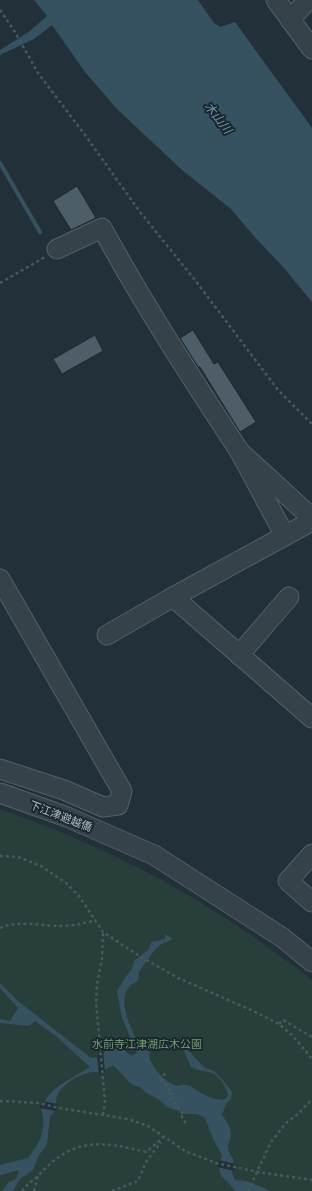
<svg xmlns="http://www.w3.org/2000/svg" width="312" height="1191" font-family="'Fira Sans','Noto Sans JP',sans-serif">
	<rect width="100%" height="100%" fill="#223139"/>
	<path fill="#273e3a" d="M 0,809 C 77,836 150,870 219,914 C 248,932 275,953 304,973 L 312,981 L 312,1191 L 0,1191 Z"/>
	<g fill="#365160" fill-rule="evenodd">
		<path d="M 34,0 L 198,0 L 214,23 L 220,27 L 235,22 L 312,128 L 312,302 L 284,268 L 252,234 L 231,209 L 182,170 L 117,109 L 85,72 L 52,25 L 34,39 L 0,55 L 0,50 L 30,31 L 47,16 Z"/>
		<path d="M 165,934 L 173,939 L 160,945 L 154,951 L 139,972 L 138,981 C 136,982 132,984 130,986 C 115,1002 134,1034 142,1051 L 156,1045 L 170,1042 L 186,1048 L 205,1068 L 214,1071 L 222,1079 L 232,1092 L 231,1099 L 226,1104 L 222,1115 C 225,1119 229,1125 230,1129 C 234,1145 221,1142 234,1160 C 232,1168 231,1173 235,1180 L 247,1181 L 271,1191 L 235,1191 C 222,1172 216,1181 222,1155 L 214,1141 L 205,1118 L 197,1114 L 186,1114 L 167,1107 L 158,1099 L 148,1094 L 141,1088 L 131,1084 L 114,1066 L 109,1067 L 100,1073 C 88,1068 61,1084 57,1096 C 55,1104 59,1109 50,1116 L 47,1145 L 39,1155 L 33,1170 L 20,1179 L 13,1191 L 2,1191 L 9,1182 L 16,1179 L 19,1171 C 11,1170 7,1175 0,1175 L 0,1165 L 28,1158 C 39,1145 48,1127 41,1110 C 47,1095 52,1090 65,1082 C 74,1077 81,1072 90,1067 L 57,1037 L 35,1021 L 29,1026 L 0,1023 L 0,1019 L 10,1021 L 18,1008 L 0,988 L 0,983 L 18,1001 L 91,1058 L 100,1057 L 111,1044 L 121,1047 L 131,1056 L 137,1053 L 122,1018 L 117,991 L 126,976 L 132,969 L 134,961 L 149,949 L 151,942 L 165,939 ZM 173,1046 L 184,1051 L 191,1067 C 198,1071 205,1071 212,1073 C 220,1076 227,1088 228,1096 L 224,1100 C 216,1099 210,1098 203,1094 C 192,1089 191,1082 178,1086 C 175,1085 171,1084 169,1082 C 162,1078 142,1057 152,1049 C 157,1045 167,1046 173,1046 Z"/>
	</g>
	<g fill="#223139">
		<path d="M 103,1050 L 105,1072 L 99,1075 L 97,1056 Z"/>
		<path d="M 42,1101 L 58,1104 L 56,1111 L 39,1108 Z"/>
		<path d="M 219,1160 L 235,1164 L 234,1171 L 217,1167 Z"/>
	</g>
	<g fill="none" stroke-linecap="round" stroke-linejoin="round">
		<path stroke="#365160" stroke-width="4" d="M 0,163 L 40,232"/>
	</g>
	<g fill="#4d5e68" stroke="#1d2930">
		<path d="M 77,186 L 96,218 L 71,230 L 53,201 Z"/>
		<path d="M 193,330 L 214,364 L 218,362 L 256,422 L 240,432 L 200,367 L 198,367 L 180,338 Z"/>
		<path d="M 95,335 L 103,351 L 62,374 L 53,359 Z"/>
	</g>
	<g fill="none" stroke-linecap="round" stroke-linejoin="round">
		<defs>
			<g id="minor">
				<path d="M 276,0 L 312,49"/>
				<path d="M 290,20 L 308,0"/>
				<path d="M 57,249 L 102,228 C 144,305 192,379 240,452"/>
				<path d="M 285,536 L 240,452 L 312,518"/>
				<path d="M 0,579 L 122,791 L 118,805 L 103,807 L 64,790 L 0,769"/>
				<path d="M 173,597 L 312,521"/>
				<path d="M 107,635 L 173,597 L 312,718"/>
				<path d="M 239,655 L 289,597"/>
				<path d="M 0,793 L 67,817 L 154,855 L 283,938 L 312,962"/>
				<path d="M 312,854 L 288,881 L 312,902"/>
			</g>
		</defs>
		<use href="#minor" stroke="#536067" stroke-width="21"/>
		<g stroke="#455b59" stroke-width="2.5" stroke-dasharray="3 3" stroke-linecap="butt">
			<path d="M 0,10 L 15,32 L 38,73 L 85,135 L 140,212 L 195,280 L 278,390 L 312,424"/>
			<path d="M 0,283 L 45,257"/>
			<path d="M 0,856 L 18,857 L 41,866 L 66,883 L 79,896 L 103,932 L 138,955 L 178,978 L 251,1010 L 279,1024 L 293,1036 L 312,1059"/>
			<path d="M 0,928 C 21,919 43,927 65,926 C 76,925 86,923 96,920"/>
			<path d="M 279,1024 L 283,1020 L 312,1037"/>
			<path d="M 165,1073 L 162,1080 L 172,1093 L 169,1095 L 183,1114 L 181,1115 L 186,1124"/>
			<path d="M 0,1101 L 39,1103 L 59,1108 L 128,1119 L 148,1126 L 185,1151 L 216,1163 L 258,1172 L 312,1180"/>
			<path d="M 103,1115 L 105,1102 L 96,1002 L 97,984 L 102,959 L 103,933"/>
			<path d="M 22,1191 C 27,1184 34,1180 40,1174 C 73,1137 102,1141 146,1152 L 164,1137"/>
			<path d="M 34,1191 L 38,1176"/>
			<path d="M 112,1191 L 138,1181 L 146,1162 L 161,1142"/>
			<path d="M 248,1191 L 271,1142 L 286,1123 L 299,1113 L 312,1099"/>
		</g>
		<use href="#minor" stroke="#354249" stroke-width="19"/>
	</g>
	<g text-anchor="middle" stroke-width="4" stroke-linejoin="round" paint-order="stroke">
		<g font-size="11" fill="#b0bdc6" stroke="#1b272e">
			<text transform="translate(61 816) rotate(21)" y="4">下江津避越僑</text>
		</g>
		<g font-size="11" fill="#709b70" stroke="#1b272e">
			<text x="147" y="1048">水前寺江津湖広木公園</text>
		</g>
		<g font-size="12" font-style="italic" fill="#7096a9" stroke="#1b272e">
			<text transform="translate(218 118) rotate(52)" y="4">木山川</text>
		</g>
	</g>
</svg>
